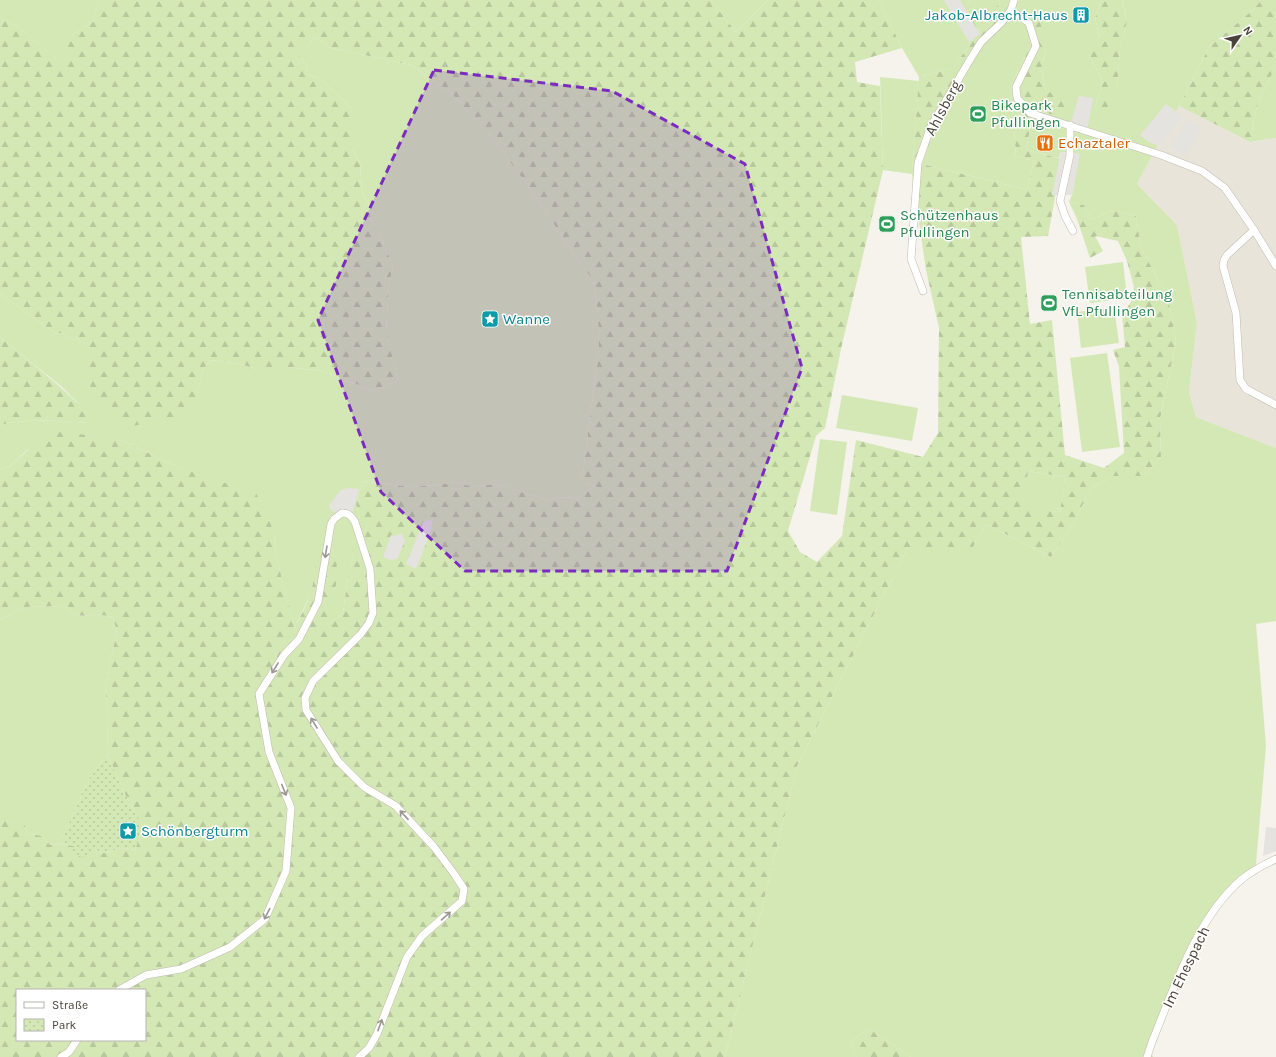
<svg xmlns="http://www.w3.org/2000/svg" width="1276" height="1057" font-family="Karla,sans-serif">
	<defs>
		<pattern id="forest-firs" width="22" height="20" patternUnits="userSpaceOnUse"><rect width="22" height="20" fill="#d4e8b6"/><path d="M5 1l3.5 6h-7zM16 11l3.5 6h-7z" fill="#b8c89d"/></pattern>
		<pattern id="park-dots" width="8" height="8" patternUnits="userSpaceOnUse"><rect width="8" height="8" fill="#d4e8b6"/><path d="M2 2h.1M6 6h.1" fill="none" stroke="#b8c89d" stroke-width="1.8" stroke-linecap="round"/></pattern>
	</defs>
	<rect width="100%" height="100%" fill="#f6f2ec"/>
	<path fill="#e9e4da" d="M 1179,106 L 1250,142 L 1276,138 L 1276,448 L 1196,417 L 1189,392 L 1197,323 L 1177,225 L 1137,184 Z"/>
	<g fill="#d4e8b6">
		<path d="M 0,0 L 99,0 L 93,22 L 73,34 L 62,63 L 17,26 L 0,18 Z"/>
		<path d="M 711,0 L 768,0 L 736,32 Z"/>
		<path d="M 879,0 L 949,0 L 980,30 L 953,68 L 919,77 L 902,48 Z"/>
		<path d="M 968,0 L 1000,0 L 997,8 L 1020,0 L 1100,0 L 1101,2 L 1095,18 L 1100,39 L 1089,55 L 1103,81 L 1095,107 L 1117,86 L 1120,50 L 1127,21 L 1122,0 L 1261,0 L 1254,9 L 1209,47 L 1179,106 L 1137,184 L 1177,225 L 1197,323 L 1189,392 L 1196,417 L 1276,448 L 1276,621 L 1256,624 L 1266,746 L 1256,864 L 1258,869 L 1227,894 L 1189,952 L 1149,1049 L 1153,1057 L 911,1057 L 869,1029 L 850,1042 L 857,1057 L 725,1057 L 797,766 L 908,547 L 973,547 L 986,524 L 1051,557 L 1074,522 L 1091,488 L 1113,476 L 1144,476 L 1161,457 L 1160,419 L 1176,341 L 1168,297 L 1141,248 L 1136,216 L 1111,210 L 1092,220 L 1084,205 L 1069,202 L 1072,195 L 1079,154 L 1061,152 L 1059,158 L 1026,150 L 1034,110 L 1065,118 L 1046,91 L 1041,69 L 1047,49 L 1026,26 L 1031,45 L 1011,86 L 1016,156 L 1034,161 L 1027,190 L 922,164 L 935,128 L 983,45 L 1010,16 L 989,23 L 975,18 Z"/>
		<path d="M 314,37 L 324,42 L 327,47 L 411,65 L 452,94 L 490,135 L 529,187 L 574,254 L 593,280 L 598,314 L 599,353 L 590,417 L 582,482 L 595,486 L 578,498 L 558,497 L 548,500 L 495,484 L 473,487 L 456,482 L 436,485 L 410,487 L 363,481 L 356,504 L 360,519 L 362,549 L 353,554 L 347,584 L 343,613 L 325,627 L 336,585 L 316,554 L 317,568 L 312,591 L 294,629 L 276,555 L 274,533 L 180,468 L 121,440 L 27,450 L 10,466 L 0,470 L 0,425 C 28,418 59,421 88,423 L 77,402 L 62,387 L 0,337 L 0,294 L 56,334 L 61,333 L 74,340 L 79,339 L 83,346 L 197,394 L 203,370 L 211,360 L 240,364 L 257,369 L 282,369 L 287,367 L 323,371 L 374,391 L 398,380 L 386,331 L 389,285 L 393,266 L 377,227 L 371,222 L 368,202 L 362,192 L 360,163 L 352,148 L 352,109 L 321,79 L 307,74 L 305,62 L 296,54 L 308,47 Z"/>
		<path d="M 1276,66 L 1276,138 L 1250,142 L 1257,105 Z"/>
		<path d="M 880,77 L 919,81 L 912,174 L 883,170 Z"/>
		<path d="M 1123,262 L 1127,298 L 1090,303 L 1085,267 Z"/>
		<path d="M 1114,307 L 1119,343 L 1081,348 L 1077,312 Z"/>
		<path d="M 1107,353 L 1120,447 L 1082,452 L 1070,358 Z"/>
		<path d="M 842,395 L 918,408 L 912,441 L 836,428 Z"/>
		<path d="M 820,439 L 847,442 L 837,515 L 810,511 Z"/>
		<path d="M 1028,471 L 1065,477 L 1060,512 L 1022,507 Z"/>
		<path d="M 65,606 L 76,615 L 86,616 L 96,614 L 113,617 L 117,632 L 105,684 L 108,717 L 107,754 L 87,782 L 60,844 L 50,845 L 43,836 L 29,834 L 24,824 L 0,819 L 0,620 L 24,607 Z"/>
	</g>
	<g fill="url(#forest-firs)" fill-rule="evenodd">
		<path d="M 99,0 L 711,0 L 736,32 L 768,0 L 879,0 L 902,48 L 855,62 L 857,82 L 880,86 L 883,170 L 841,349 L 825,428 L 816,436 L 788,531 L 800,552 L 817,562 L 842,536 L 856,440 L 923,457 L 938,433 L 939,328 L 926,270 L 912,174 L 919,77 L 953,68 L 980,30 L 965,25 L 949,0 L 968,0 L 975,18 L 989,23 L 1011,16 L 1004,25 L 983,45 L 935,128 L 922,164 L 1027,190 L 1034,161 L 1016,156 L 1011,86 L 1031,45 L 1026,26 L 1040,22 L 1047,49 L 1041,69 L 1046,91 L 1066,98 L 1065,119 L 1034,109 L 1026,150 L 1062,159 L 1048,236 L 1021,237 L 1030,324 L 1052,320 L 1065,455 L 1104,468 L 1124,453 L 1119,367 L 1113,350 L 1125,347 L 1122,315 L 1131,302 L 1134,287 L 1127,261 L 1118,241 L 1095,236 L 1103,251 L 1090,258 L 1077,219 L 1069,202 L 1084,205 L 1092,220 L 1111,210 L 1136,216 L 1141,248 L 1168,297 L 1176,341 L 1160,419 L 1161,457 L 1144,476 L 1113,476 L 1091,488 L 1074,522 L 1051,557 L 986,524 L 973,547 L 908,547 L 797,766 L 725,1057 L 0,1057 L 0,819 L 13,818 L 24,824 L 29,834 L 43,836 L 50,845 L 60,844 L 94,849 L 103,853 L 122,848 L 135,850 L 143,826 L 126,796 L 107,754 L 108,717 L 105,684 L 117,632 L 113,617 L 96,614 L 86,616 L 76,615 L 65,606 L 24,607 L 0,620 L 0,470 L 10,466 L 50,430 L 121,440 L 180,468 L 256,493 L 270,522 L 274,533 L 276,555 L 294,628 C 308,605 317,581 316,554 L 337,558 L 336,585 L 326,626 L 343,613 L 347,584 L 353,553 L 362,549 L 352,524 L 360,519 L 356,504 L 363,481 L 410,487 L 436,485 L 456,482 L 473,487 L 495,484 L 548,500 L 558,497 L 578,498 L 595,486 L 582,482 L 590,417 L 599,353 L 598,314 L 593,280 L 574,254 L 529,187 L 490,135 L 452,94 L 411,65 L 327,47 L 324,42 L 314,37 L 308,47 L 297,54 L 305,62 L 307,74 L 321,79 L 352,109 L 352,148 L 360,163 L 362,192 L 368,202 L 371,222 L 377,227 L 393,266 L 389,285 L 386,330 L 398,380 L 374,391 L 323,371 L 287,367 L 282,369 L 257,369 L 240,364 L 211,360 L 203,370 L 197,394 L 186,415 L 133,426 C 121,418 99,407 93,393 C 86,376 88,356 79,339 L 74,340 L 61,333 L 56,334 L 0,294 L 0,18 L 17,26 L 61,62 L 73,34 L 93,22 ZM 1028,471 L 1065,477 L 1060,512 L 1023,506 ZM 17,990 L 145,990 L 145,1040 L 17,1040 Z"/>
		<path d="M 1000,0 L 1020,0 L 996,9 Z"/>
		<path d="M 1100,0 L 1122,0 L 1127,21 L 1120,50 L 1117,86 L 1105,114 L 1095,107 L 1103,81 L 1089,55 L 1088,37 L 1100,38 L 1095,18 L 1101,2 Z"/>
		<path d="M 1261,0 L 1276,0 L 1276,66 L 1257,105 L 1250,142 L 1179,106 L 1209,47 L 1254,9 Z"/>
		<path d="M 0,337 C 31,362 62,387 90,415 L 88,423 C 59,421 28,418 0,425 Z"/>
		<path d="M 869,1029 L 911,1057 L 857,1057 L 850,1042 Z"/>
	</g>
	<path fill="url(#park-dots)" d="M 107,754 L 126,796 L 143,826 L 135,850 L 122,848 L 103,853 L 94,849 L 83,858 L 72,852 L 74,846 L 60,844 L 87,782 Z"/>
	<g fill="#e5e3e0">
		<path d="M 944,0 L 960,0 L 980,34 L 969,42 Z"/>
		<path d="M 1079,96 L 1093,98 L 1087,131 L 1070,125 Z"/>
		<path d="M 1166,104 L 1183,117 L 1160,146 L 1149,142 L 1140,135 Z"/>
		<path d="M 1188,120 L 1202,128 L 1185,155 L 1170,147 Z"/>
		<path d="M 1061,152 L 1080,154 L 1072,195 L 1052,195 Z"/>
		<path d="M 348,488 L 359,489 L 352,514 L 337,513 L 331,510 L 329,505 L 341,490 Z"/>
		<path d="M 433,519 L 430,533 L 416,569 L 406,564 L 423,522 Z"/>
		<path d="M 401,533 L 405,541 L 397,559 L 391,560 L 383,557 L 391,535 L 396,536 Z"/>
		<path d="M 1266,827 L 1276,828 L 1276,851 L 1263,856 Z"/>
	</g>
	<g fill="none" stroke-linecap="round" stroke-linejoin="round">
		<defs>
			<g id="minor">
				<path d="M 1011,10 L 1029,23 L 1036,46 L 1016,87 L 1017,98 L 1030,113 L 1161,155 L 1202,171 L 1225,188 L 1254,230 L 1276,266"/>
				<path d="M 1070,125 L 1070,155 L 1060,201 L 1065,216 L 1073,231"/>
				<path d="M 1254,230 L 1227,255 L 1224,260 L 1223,266 L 1236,313 L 1240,380 L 1246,389 L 1250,391 L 1276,405"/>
				<path d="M 923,291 L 911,259 L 918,163 L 931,126 L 971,58 L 981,42 L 1002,22 L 1011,10 L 1014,0"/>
				<path d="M 119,990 L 146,975 L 181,969 L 230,947 L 265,919 L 286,871 L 291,808 L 269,752 L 259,694 L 284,655 L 299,639 L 318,602 L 331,524 L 334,519 L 342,513 C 349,513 351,516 355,522 L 370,569 L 373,613 L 369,623 L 360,635 L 313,681 L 305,698 L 306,710 L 338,761 L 364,787 L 396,806 L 434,847 L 455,875 L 464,889 L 462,901 L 422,936 L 407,957 L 377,1034 L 369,1048 L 359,1057"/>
				<path d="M 61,1057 L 69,1052 L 77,1040"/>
				<path d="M 1147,1057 L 1152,1042 C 1174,988 1197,917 1242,879 C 1252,871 1265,864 1276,859"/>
			</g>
		</defs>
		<use href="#minor" stroke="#c1baae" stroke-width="8"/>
		<use href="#minor" stroke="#fff" stroke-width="7"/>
	</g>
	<defs><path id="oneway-shaft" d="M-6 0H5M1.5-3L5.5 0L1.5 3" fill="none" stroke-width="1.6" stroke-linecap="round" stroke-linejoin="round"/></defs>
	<g stroke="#9b9892">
		<use href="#oneway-shaft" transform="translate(326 552) rotate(99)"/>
		<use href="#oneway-shaft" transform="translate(275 668) rotate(122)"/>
		<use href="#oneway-shaft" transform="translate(314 723) rotate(-121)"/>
		<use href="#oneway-shaft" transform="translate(284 790) rotate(68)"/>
		<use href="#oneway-shaft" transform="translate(404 815) rotate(-133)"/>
		<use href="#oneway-shaft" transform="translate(267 914) rotate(117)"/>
		<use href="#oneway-shaft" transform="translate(446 916) rotate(-41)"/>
		<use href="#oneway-shaft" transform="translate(380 1025) rotate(-70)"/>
	</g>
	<path fill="#7b2cbf" fill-opacity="0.2" stroke="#7b2cbf" stroke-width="3" stroke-dasharray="8 5" stroke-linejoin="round" d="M 434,70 L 612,91 L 745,164 L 802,368 L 727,571 L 465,571 L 381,492 L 318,320 Z"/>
	<defs>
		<symbol id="building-square" viewBox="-11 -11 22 22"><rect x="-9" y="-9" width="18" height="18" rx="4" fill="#0f9aa8" stroke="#fff"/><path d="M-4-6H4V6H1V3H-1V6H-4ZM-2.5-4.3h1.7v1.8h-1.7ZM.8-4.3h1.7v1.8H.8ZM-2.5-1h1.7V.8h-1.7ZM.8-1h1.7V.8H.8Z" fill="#fff"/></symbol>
		<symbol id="stadium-square" viewBox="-11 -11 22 22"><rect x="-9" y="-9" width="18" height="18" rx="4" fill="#2e9e5b" stroke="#fff"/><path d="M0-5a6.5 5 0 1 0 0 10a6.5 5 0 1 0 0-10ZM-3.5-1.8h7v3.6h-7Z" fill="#fff"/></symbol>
		<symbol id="restaurant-square" viewBox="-11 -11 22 22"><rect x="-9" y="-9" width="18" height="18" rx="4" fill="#e8710a" stroke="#fff"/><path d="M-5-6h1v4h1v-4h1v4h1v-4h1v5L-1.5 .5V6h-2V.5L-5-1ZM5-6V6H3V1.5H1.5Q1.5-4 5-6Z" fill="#fff"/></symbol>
		<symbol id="sight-square" viewBox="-11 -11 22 22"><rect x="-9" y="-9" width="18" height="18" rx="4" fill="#0f9aa8" stroke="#fff"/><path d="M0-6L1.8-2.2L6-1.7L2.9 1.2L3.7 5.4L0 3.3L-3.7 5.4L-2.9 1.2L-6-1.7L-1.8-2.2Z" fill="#fff"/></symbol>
	</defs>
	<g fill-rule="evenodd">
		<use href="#building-square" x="1071" y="5" width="20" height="20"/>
		<use href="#stadium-square" x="968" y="104" width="20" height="20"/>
		<use href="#restaurant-square" x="1035" y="133" width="20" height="20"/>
		<use href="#stadium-square" x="877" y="214" width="20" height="20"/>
		<use href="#stadium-square" x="1039" y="293" width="20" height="20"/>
		<use href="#sight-square" x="480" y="309" width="20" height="20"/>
		<use href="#sight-square" x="118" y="821" width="20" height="20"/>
	</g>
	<g text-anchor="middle" stroke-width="3" stroke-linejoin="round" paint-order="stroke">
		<g font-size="15" fill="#0d838f" stroke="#fff" text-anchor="start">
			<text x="1068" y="20" text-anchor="end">Jakob-Albrecht-Haus</text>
			<text x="503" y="324">Wanne</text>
			<text x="141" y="836">Schönbergturm</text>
		</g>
		<g font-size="15" fill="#27864d" stroke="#fff" text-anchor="start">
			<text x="991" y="110">Bikepark<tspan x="991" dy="17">Pfullingen</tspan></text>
			<text x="900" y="220">Schützenhaus<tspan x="900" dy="17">Pfullingen</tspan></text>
			<text x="1062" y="299">Tennisabteilung<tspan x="1062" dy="17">VfL Pfullingen</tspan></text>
		</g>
		<g font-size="15" fill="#4a4339" stroke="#fff">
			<text transform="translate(943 108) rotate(-62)" y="5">Ahlsberg</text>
			<text transform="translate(1186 967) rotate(-64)" y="5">Im Ehespach</text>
		</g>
		<g font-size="15" fill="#c56008" stroke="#fff" text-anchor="start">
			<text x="1058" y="148">Echaztaler</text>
		</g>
	</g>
	<rect x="16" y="989" width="130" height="52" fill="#ffffff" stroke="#b7b4b0"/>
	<rect x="24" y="1002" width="20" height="6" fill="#ffffff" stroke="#b7b4b0"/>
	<text x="52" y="1009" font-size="12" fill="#4a4339">Straße</text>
	<rect x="24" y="1019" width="20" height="12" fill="url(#park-dots)" stroke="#b7b4b0"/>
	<text x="52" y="1029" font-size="12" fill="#4a4339">Park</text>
	<g transform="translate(1240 36) rotate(56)" stroke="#ffffff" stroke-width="3" paint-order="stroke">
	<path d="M0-3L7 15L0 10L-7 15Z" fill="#4a4339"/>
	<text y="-6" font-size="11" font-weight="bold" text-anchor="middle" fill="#4a4339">N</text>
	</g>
</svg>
